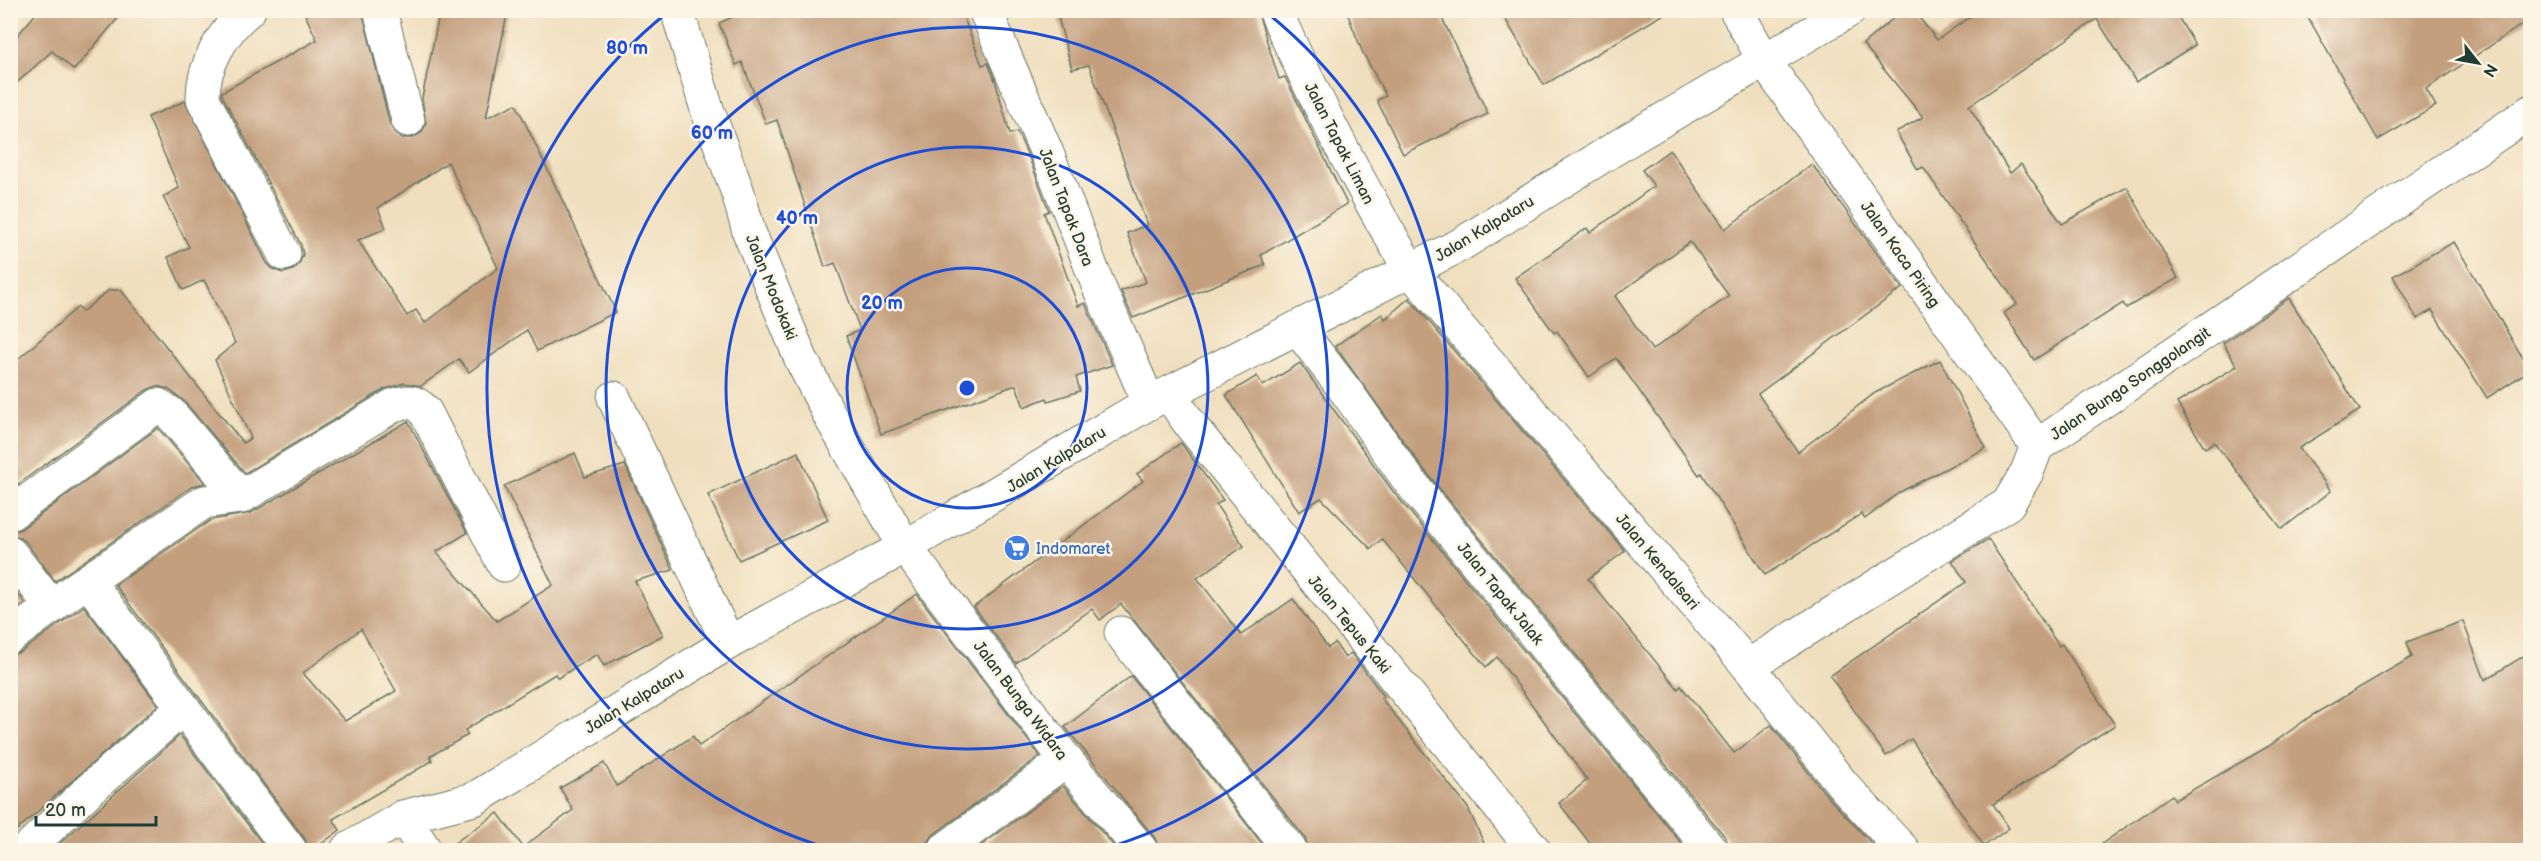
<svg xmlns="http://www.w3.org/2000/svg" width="2541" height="861" font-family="'Balsamiq Sans',sans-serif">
	<rect width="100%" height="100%" fill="#fcf5e5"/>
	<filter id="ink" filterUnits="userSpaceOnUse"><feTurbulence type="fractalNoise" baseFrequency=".0167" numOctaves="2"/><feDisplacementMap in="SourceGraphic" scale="12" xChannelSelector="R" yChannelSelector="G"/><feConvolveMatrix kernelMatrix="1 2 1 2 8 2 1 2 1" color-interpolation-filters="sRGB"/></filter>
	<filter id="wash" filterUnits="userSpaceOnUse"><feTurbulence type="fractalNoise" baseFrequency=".008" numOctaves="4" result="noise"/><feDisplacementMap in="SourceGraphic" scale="24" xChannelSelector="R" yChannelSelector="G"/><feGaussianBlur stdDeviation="1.35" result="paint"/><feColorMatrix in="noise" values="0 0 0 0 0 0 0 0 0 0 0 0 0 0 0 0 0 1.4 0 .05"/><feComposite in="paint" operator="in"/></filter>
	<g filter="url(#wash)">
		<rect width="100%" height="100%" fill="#f0dfbe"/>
		<g id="blocks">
			<g fill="#c39f7e" fill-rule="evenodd">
				<path d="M 39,10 L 125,10 L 74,70 L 52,51 L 10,89 L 10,44 Z"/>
				<path d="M 303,10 L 362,10 L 390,125 L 395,133 L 402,138 L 412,138 L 421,133 L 426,124 L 422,98 L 440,10 L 508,10 L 486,118 L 516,104 L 616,312 L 537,351 L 527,330 L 469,372 L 459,359 L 421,386 L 404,383 L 385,389 L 245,473 L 184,401 L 168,389 L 157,386 L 147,390 L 10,490 L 10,366 L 78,307 L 82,312 L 109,290 L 121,290 L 243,443 L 251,438 L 215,360 L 235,343 L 204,280 L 183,290 L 168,257 L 189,247 L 163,197 L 179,188 L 148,117 L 185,101 L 267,263 L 273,269 L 283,273 L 293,270 L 299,264 L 303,255 L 301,245 L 222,95 L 222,92 L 317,40 ZM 448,162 L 498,268 L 425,323 L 416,310 L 407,316 L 358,240 L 386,228 L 378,208 Z"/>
				<path d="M 749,10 L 961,10 L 982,65 L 988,63 L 995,80 L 1010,134 L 1017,132 L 1030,160 L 1049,211 L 1044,213 L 1078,306 L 1085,303 L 1112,365 L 1076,377 L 1080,391 L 1048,401 L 1047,398 L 1024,407 L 1016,385 L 881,434 L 846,336 L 860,330 L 835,263 L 825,267 L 777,120 L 766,124 L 742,62 L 736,65 L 719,23 Z"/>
				<path d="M 1056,10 L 1257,10 L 1279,79 L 1285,77 L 1347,204 L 1261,255 L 1265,265 L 1133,318 L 1121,291 L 1146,282 L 1127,233 L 1147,225 L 1089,65 L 1072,69 Z"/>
				<path d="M 1346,10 L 1438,10 L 1488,114 L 1403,154 L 1377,100 L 1386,96 L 1362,51 Z"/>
				<path d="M 1500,10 L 1671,10 L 1544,85 Z"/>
				<path d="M 1903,10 L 1913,10 L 1937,40 L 1980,10 L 2174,10 L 2195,45 L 2136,82 L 2097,19 L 1969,106 L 2010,173 L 2021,164 L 2062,224 L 2127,187 L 2178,278 L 2126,308 L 2123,303 L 2034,360 L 2004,313 L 2017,304 L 1923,167 L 1918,170 L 1896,132 L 1923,117 L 1863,44 Z"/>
				<path d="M 2304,10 L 2530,10 L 2530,19 L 2426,89 L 2436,106 L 2378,140 Z"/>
				<path d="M 1670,150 L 1725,229 L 1812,164 L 1902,288 L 1758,394 L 1798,452 L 1875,393 L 1940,360 L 1986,448 L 1900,492 L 1865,519 L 1861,514 L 1765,575 L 1701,473 L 1699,475 L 1616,358 L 1589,377 L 1557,331 L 1554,333 L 1515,278 L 1587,228 L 1590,233 L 1654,186 L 1642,170 ZM 1690,242 L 1729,296 L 1652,350 L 1615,296 Z"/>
				<path d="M 2454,242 L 2530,370 L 2487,398 L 2432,310 L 2417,319 L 2393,276 Z"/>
				<path d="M 1409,298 L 1625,551 L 1588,579 L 1678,689 L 1681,686 L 1734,753 L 1771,725 L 1828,797 L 1878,850 L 1729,850 L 1726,838 L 1422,467 L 1335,346 L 1382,314 L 1385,319 Z"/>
				<path d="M 2289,298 L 2360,410 L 2299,448 L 2331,491 L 2282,529 L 2214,442 L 2205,448 L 2177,403 L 2237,366 L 2223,343 Z"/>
				<path d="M 1300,363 L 1392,490 L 1687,850 L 1595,850 L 1559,803 L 1587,780 L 1497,657 L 1486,667 L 1382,539 L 1371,549 L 1321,498 L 1299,512 L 1226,395 L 1257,376 L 1263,386 Z"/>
				<path d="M 408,421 L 467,533 L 436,552 L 497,621 L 553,585 L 504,486 L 575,453 L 585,477 L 625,465 L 673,570 L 635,581 L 663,635 L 604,666 L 597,654 L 558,678 L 555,674 L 465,730 L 468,735 L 430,756 L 432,761 L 333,819 L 340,830 L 313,850 L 308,850 L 305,839 L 115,585 L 211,520 L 251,513 ZM 361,629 L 396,691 L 345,721 L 303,673 Z"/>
				<path d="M 158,428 L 205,483 L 193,486 L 55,581 L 25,541 L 10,532 L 21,529 Z"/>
				<path d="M 1181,443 L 1223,500 L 1216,505 L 1244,546 L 1197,578 L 1241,635 L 1293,599 L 1328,648 L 1335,643 L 1345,658 L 1351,653 L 1384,696 L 1381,698 L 1468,808 L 1487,850 L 1308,850 L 1305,838 L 1121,604 L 1100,620 L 1092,609 L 1016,663 L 974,607 L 1143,481 L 1137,474 Z"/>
				<path d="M 798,452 L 828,520 L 739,560 L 708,495 Z"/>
				<path d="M 1988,539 L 2059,646 L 2062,644 L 2115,725 L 1993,804 L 2009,828 L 1984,846 L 1911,739 L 1886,756 L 1830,676 L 1966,582 L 1952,561 Z"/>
				<path d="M 10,584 L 25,603 L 10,613 Z"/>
				<path d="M 917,594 L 1040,756 L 933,835 L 927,842 L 926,850 L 444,850 L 498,813 L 523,847 L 573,810 L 560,788 L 604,763 L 617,786 L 693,736 L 699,746 Z"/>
				<path d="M 84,606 L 158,705 L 10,836 L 10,655 L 21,652 Z"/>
				<path d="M 2463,621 L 2485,680 L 2530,652 L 2530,850 L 2093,850 L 2172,795 L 2175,800 L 2269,746 L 2311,716 L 2412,657 L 2407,642 Z"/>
				<path d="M 1131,676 L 1267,850 L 1159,850 L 1155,838 L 1065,727 Z"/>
				<path d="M 180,735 L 267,850 L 60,850 L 57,846 Z"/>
				<path d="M 1063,786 L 1117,850 L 975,850 Z"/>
			</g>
		</g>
	</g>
	<g filter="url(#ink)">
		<use href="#blocks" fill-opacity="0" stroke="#687664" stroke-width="1.5"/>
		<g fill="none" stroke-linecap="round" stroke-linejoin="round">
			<defs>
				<g id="minor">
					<path d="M 249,10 C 223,30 202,67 203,99 L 284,254"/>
					<path d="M 380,10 L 408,120"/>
					<path d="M 677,10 L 706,106 L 738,193 L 749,232 L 801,359 L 831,418 L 905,547 L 1066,760 L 1141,850"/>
					<path d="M 985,10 L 1047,153 L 1098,285 L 1149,403"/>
					<path d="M 1275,10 C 1315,101 1361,187 1411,271 L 1748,666 L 1843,785 L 1903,850"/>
					<path d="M 1736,10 L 1765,62 L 2037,446"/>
					<path d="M 1298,329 L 1348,394 L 1407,478 L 1711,850"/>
					<path d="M 1169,394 L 1192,427 L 1534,850"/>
					<path d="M 614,398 L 728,643"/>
					<path d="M 10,514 L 158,405 L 170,413 L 241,497"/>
					<path d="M 10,553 L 52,607"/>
					<path d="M 88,581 L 290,850"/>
					<path d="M 1121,633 L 1290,850"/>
					<path d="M 10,637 L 74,590 L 204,502 L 241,497 L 394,405 C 408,401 414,399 425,411 L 504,565"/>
					<path d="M 1748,666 L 2008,504 L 2027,472 L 2037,446 L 2530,112"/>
					<path d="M 403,817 L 425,850"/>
					<path d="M 26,850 L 89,790 L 183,708"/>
					<path d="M 944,850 L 1066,760"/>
				</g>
				<path id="major" d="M 347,850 L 403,817 L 474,799 L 728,643 L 905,547 L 1149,403 L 1460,245 L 1630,139 L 1850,10"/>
			</defs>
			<use href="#minor" stroke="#687664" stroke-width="35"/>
			<use href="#major" stroke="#687664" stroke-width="35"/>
			<use href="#minor" stroke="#fff" stroke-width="33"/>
			<use href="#major" stroke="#fff" stroke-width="33"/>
		</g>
	</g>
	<g fill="none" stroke="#1d4ed8" stroke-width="3">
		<circle cx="967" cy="388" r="120"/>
		<circle cx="967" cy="388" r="241"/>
		<circle cx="967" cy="388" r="361"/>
		<path d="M834 850A481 481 0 0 1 668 12M1266 12A481 481 0 0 1 1100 850"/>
	</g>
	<defs>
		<symbol id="supermarket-disc" viewBox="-11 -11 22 22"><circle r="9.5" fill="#3f7fe0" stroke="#fcf5e5"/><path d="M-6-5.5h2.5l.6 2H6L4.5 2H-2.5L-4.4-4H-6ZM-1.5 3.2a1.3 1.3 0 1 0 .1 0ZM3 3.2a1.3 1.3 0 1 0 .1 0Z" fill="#fff"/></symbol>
	</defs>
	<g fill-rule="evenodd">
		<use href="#supermarket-disc" x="1002" y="533" width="30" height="30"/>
	</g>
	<g text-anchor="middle" stroke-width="5" stroke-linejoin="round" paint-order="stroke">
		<g font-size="16" fill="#1f3d34" stroke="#fcf5e5">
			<text transform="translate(1340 143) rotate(63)" y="6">Jalan Tapak Liman</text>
			<text transform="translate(1067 207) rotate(69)" y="6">Jalan Tapak Dara</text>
			<text transform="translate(1484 228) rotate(-31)" y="6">Jalan Kalpataru</text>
			<text transform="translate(1901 254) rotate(55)" y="6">Jalan Kaca Piring</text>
			<text transform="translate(772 287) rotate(68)" y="6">Jalan Modokaki</text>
			<text transform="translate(2130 383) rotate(-34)" y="6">Jalan Bunga Songgolangit</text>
			<text transform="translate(1056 459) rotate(-31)" y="6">Jalan Kalpataru</text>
			<text transform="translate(1658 561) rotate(50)" y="6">Jalan Kendalsari</text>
			<text transform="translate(1501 593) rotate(51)" y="6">Jalan Tapak Jalak</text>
			<text transform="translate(1350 624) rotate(51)" y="6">Jalan Tepus Kaki</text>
			<text transform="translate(634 700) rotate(-31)" y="6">Jalan Kalpataru</text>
			<text transform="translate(1021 700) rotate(53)" y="6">Jalan Bunga Widara</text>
		</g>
		<g font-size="16" fill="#366cbe" stroke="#fcf5e5" text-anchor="start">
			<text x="1036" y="554">Indomaret</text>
		</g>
	</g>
	<circle cx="967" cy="388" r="9" fill="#1d4ed8" stroke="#fcf5e5" stroke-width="3"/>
	<g font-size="18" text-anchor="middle" font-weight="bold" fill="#1d4ed8" stroke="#fcf5e5" stroke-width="5" stroke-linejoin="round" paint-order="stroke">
		<text x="627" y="54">80 m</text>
		<text x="712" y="139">60 m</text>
		<text x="797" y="224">40 m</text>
		<text x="882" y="309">20 m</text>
	</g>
	<rect width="2541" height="861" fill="none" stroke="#fcf5e5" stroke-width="36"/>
	<g transform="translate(2478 63) rotate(121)" stroke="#fcf5e5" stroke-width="4.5" paint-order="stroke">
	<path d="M0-4.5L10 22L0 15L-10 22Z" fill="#1f3d34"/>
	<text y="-9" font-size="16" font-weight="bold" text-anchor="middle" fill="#1f3d34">N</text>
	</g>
	<path d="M36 816v9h120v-9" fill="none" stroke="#1f3d34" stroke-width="3"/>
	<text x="45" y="816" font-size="18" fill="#1f3d34" stroke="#fcf5e5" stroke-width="4.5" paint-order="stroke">20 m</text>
</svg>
